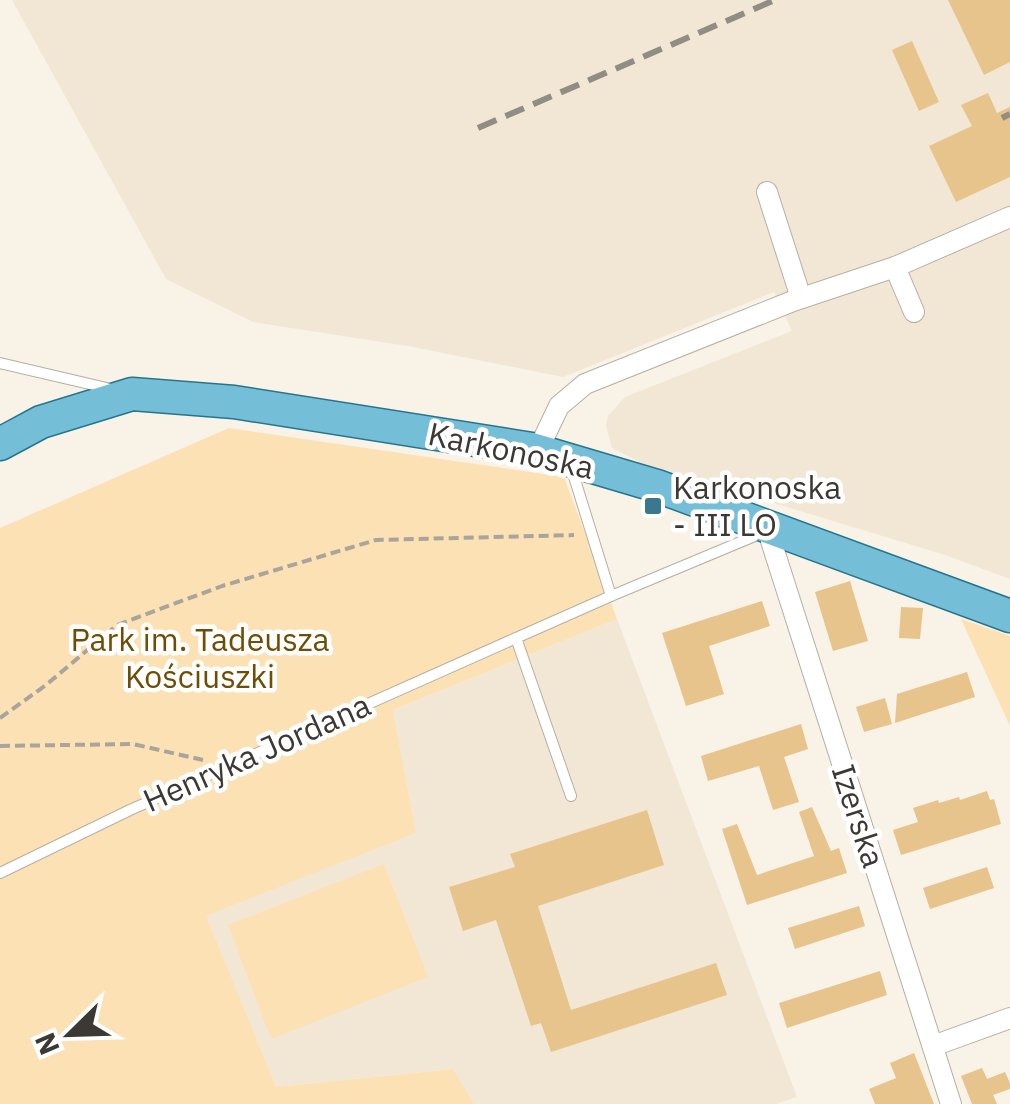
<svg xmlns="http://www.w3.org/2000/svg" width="1010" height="1104" font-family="'IBM Plex Sans',sans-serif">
	<rect width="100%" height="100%" fill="#f9f2e6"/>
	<g fill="#f2e7d5">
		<path d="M 12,0 L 1010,0 L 1010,579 L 945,555 L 642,463 L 612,448 L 606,426 L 608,416 L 625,397 L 792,331 L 774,292 L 563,377 L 408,346 L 253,322 L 166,279 Z"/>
		<path d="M 617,619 L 797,1097 L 776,1104 L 474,1104 L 452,1069 L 276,1087 L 205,916 L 416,833 L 393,710 Z"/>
	</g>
	<g fill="#fce1b4">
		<path d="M 229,428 L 564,477 L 617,619 L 393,710 L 416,833 L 206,916 L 276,1087 L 453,1069 L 474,1104 L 0,1104 L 0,528 Z"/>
		<path d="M 961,619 L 1010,636 L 1010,726 Z"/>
		<path d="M 384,864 L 428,977 L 271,1039 L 228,925 Z"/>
	</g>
	<g fill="#e6c48b">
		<path d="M 948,0 L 1010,0 L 1010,62 L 984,75 Z"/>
		<path d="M 912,41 L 939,102 L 919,111 L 892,50 Z"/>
		<path d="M 988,93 L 997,113 L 1010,107 L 1010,177 L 956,202 L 929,146 L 972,126 L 961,105 Z"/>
		<path d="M 850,581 L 868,641 L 833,651 L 815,592 Z"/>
		<path d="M 762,601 L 770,626 L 709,646 L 724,694 L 686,706 L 662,633 Z"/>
		<path d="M 901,607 L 923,608 L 920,639 L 899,638 Z"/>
		<path d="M 967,672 L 975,697 L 895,723 L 897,694 Z"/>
		<path d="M 885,698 L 892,724 L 864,732 L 856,707 Z"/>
		<path d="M 801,724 L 808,749 L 784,757 L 799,802 L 773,810 L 759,766 L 708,781 L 701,756 Z"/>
		<path d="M 987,791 L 990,800 L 994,799 L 1001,824 L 901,855 L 893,830 L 918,822 L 913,808 L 938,800 L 939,803 L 959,797 L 960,800 Z"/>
		<path d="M 812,807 L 831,851 L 839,848 L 847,873 L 747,905 L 722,829 L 737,824 L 757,875 L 814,856 L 799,812 Z"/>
		<path d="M 647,810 L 664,865 L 538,906 L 571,1010 L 716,963 L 727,995 L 551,1052 L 541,1023 L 531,1026 L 496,920 L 463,931 L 449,887 L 515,867 L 510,854 Z"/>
		<path d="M 987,867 L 994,888 L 930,909 L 923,888 Z"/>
		<path d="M 859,906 L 865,926 L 795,949 L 788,928 Z"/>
		<path d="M 880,971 L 887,995 L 787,1028 L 779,1003 Z"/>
		<path d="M 914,1053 L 934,1104 L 875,1104 L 869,1089 L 896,1078 L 890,1063 Z"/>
		<path d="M 982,1068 L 987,1079 L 1005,1072 L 1010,1083 L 1010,1089 L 993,1095 L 997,1104 L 972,1104 L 961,1076 Z"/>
	</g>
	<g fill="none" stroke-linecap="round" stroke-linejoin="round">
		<defs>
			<g id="lane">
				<path d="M 0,363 L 111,389"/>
				<path d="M 571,467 L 611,596 L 762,533"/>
				<path d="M 571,796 L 516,638 L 611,596"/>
				<path d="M 0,873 L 130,810 L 516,638"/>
			</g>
			<g id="street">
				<path d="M 767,192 L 801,298"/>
				<path d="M 895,267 L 914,312"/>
				<path d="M 538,450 L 559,406 L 585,384 L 793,301 L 895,267 L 1010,217"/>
				<path d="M 771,527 L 771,541 L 951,1104"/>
				<path d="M 933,1046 L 1010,1018"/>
			</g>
			<path id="primary" d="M 0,444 L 41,422 L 132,394 L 234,402 L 532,449 L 657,486 L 1010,616"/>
		</defs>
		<use href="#lane" stroke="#b6afa4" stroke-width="12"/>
		<use href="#street" stroke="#b6afa4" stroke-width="22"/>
		<use href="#primary" stroke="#25758c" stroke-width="35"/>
		<g stroke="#aaa59c" stroke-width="4" stroke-dasharray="10 5" stroke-linecap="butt">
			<path d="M 0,718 L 46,685 L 117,625 L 222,586 L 376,540 L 574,535"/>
			<path d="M 0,746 L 133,744 L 203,760"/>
		</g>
		<use href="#lane" stroke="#fff" stroke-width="10"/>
		<use href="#street" stroke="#fff" stroke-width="20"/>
		<use href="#primary" stroke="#74bfd7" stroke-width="32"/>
		<g stroke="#918c84" stroke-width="6" stroke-dasharray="20 10" stroke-linecap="butt">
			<path d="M 1002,118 L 1010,114"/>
			<path d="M 478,128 L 775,0"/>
		</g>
	</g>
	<rect fill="#3b778e" stroke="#fff" stroke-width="4" x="643" y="496" width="20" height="20" rx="5"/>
	<g text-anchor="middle" stroke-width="9" stroke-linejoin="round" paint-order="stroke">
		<g font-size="32" fill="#3c3934" stroke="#fff">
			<text transform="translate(511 451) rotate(12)" y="11">Karkonoska</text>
			<text transform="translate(257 753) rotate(-24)" y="11">Henryka Jordana</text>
			<text transform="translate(858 816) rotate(72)" y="11">Izerska</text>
		</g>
		<g font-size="32" fill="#3c3934" stroke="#fff" text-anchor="start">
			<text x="673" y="499">Karkonoska<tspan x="673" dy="37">- III LO</tspan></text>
		</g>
		<g font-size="32" fill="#6e4e04" stroke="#fff">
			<text x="200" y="651">Park im. Tadeusza<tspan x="200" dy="37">Kościuszki</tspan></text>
		</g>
	</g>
	<g transform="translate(70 1034) rotate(247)" stroke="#ffffff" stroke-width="8" paint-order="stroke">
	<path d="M0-8L18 38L0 25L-18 38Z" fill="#3c3934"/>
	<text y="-15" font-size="28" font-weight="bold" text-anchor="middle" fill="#3c3934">N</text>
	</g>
</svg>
